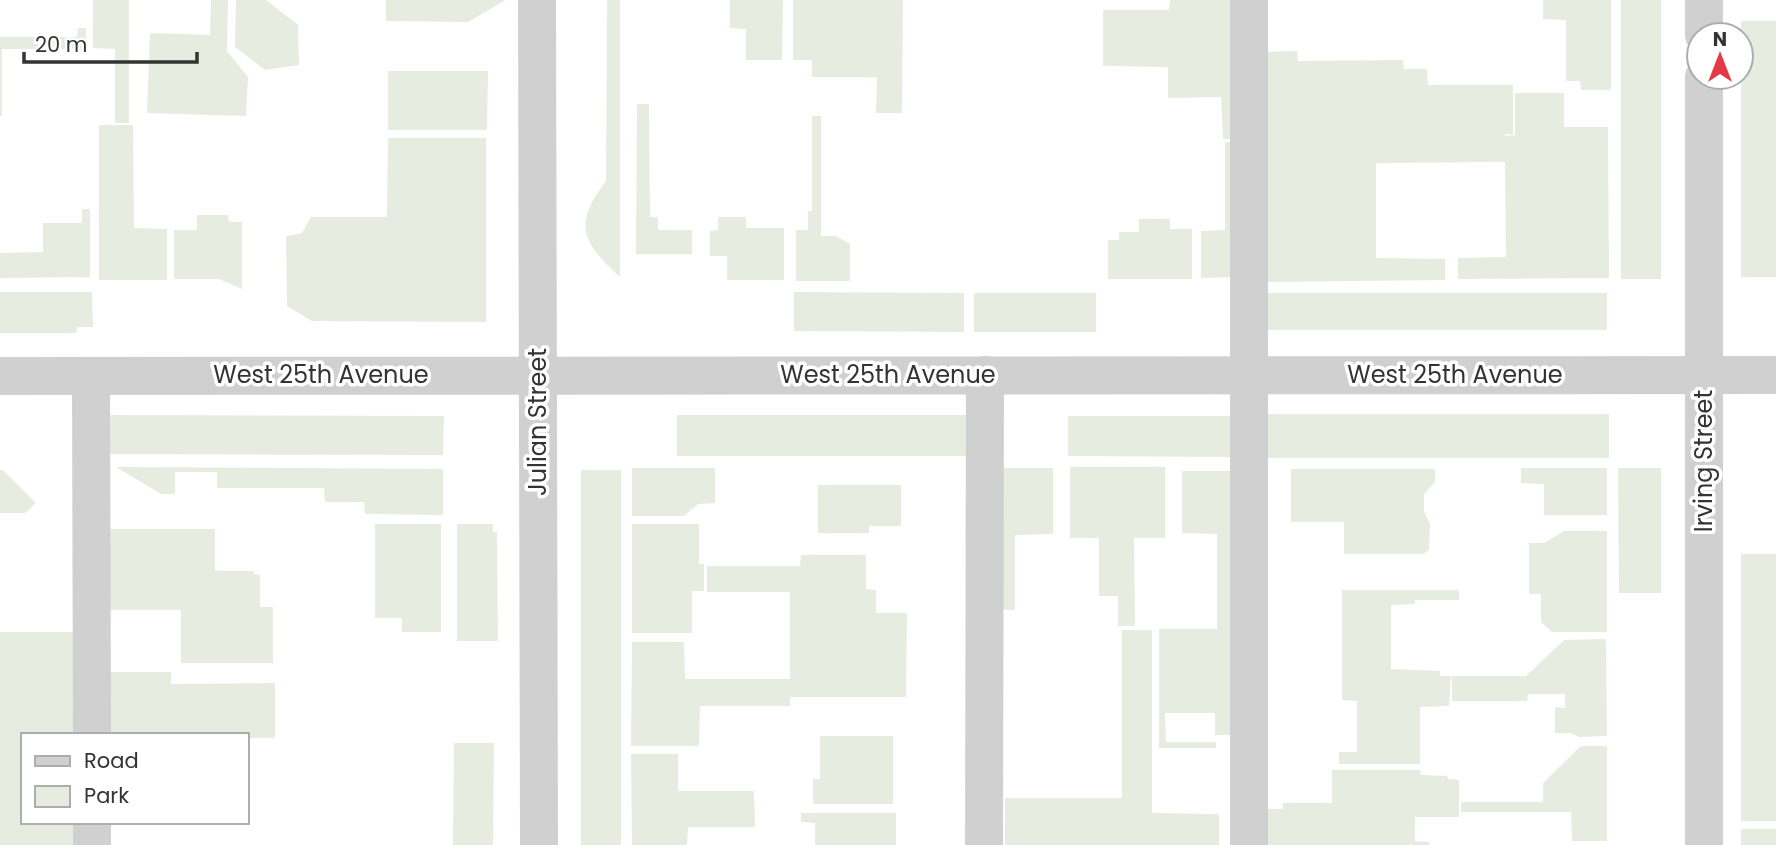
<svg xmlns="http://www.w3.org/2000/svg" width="1776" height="845" font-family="Poppins,sans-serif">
	<rect width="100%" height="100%" fill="#fff"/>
	<g fill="#e6ecdf">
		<path d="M 93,0 L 129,0 L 129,123 L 115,123 L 115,49 L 93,48 Z"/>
		<path d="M 211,0 L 228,0 L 227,51 L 248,77 L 246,116 L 147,113 L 150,33 L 210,35 Z"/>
		<path d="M 236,0 L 266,0 L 298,25 L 299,65 L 265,70 L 235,47 Z"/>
		<path d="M 386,0 L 504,0 L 504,1 L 468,22 L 386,21 Z"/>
		<path d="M 607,0 L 620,0 L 620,277 C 581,241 573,225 606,181 Z"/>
		<path d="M 730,0 L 783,0 L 782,60 L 746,60 L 746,29 L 730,28 Z"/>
		<path d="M 793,0 L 903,0 L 902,113 L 876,113 L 877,77 L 812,77 L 812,60 L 793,60 Z"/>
		<path d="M 1170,0 L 1235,0 L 1236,139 L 1223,139 L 1221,97 L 1168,98 L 1168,67 L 1103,66 L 1103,10 L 1169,10 Z"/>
		<path d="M 1543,0 L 1611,0 L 1611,90 L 1581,90 L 1580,81 L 1566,81 L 1566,20 L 1543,19 Z"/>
		<rect x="1621" y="0" width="40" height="279"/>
		<rect x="1741" y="21" width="35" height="256"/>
		<path d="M 78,28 L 86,28 L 86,49 L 2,49 L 2,116 L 0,116 L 0,37 L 77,37 Z"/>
		<path d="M 1297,51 L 1298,61 L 1403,60 L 1404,69 L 1427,69 L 1428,85 L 1513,85 L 1513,134 L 1505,134 L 1505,136 L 1515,135 L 1515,93 L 1564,93 L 1564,127 L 1608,127 L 1609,278 L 1458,279 L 1458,258 L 1506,257 L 1505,162 L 1376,163 L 1376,258 L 1445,259 L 1445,280 L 1266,282 L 1265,52 Z"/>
		<path d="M 388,71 L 488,71 L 487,130 L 388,130 Z"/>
		<path d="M 637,104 L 649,104 L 650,217 L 658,217 L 658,230 L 692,230 L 692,254 L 636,254 Z"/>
		<path d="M 812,116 L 821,116 L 821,236 L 836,236 L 850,244 L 850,281 L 796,281 L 796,230 L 808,230 L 808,211 L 812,211 Z"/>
		<path d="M 99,125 L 133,125 L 134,228 L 167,229 L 167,280 L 99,280 Z"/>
		<path d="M 388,138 L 486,138 L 486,322 L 312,321 L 287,306 L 286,236 L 302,233 L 311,217 L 387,217 Z"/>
		<path d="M 1225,142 L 1234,142 L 1235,277 L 1201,278 L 1201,231 L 1225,230 Z"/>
		<path d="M 82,209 L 90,209 L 90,277 L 0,278 L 0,253 L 43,252 L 43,223 L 82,223 Z"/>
		<path d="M 197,215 L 228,215 L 229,222 L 242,222 L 242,289 L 219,279 L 174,279 L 174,230 L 197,230 Z"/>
		<path d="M 718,217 L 746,217 L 746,228 L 784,228 L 784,280 L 727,280 L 727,256 L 710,256 L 710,231 L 718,230 Z"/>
		<path d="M 1139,219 L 1170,219 L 1170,229 L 1192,229 L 1192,279 L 1108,279 L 1108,240 L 1119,240 L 1119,232 L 1139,232 Z"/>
		<path d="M 0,292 L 92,292 L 93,327 L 77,327 L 76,333 L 0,333 Z"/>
		<path d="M 794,292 L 964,293 L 964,332 L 794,331 Z"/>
		<rect x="974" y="293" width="122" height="39"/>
		<rect x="1266" y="293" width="341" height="37"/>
		<rect x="1265" y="414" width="344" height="44"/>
		<path d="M 104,415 L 444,416 L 443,455 L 104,454 Z"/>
		<rect x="677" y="415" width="293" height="41"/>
		<path d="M 1068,416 L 1238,416 L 1238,457 L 1068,456 Z"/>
		<path d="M 116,467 L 443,469 L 443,515 L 365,514 L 364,502 L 325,502 L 324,488 L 217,488 L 217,472 L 175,472 L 175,494 L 161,494 Z"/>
		<path d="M 1070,467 L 1165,467 L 1165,538 L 1134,538 L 1135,626 L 1118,626 L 1118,596 L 1099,596 L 1099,538 L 1070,538 Z"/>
		<path d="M 632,468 L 715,468 L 715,503 L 698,504 L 684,516 L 632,516 Z"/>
		<path d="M 990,468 L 1053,468 L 1053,534 L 1015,535 L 1015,610 L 998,610 Z"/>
		<path d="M 1521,468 L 1607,468 L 1607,515 L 1544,515 L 1544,484 L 1521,483 Z"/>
		<path d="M 1618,468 L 1661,468 L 1661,593 L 1619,593 Z"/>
		<path d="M 1291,469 L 1435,469 L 1435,482 L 1424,494 L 1424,511 L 1430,524 L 1429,550 L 1423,554 L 1344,554 L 1344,522 L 1291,522 Z"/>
		<path d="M 0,470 L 3,470 L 36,503 L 25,513 L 0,513 Z"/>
		<rect x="581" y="470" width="40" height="375"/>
		<path d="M 1182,471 L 1237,471 L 1237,735 L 1215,735 L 1215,713 L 1165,713 L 1166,742 L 1216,742 L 1216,748 L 1159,748 L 1159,629 L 1217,629 L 1217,534 L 1182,533 Z"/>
		<path d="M 818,485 L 901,485 L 901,526 L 869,526 L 869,533 L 818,533 Z"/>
		<path d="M 375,524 L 441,524 L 441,632 L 402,632 L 402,618 L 375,618 Z"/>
		<path d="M 457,524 L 493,524 L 493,532 L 497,532 L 498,641 L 457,641 Z"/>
		<path d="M 632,524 L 699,524 L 699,564 L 704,564 L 704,591 L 692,591 L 692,633 L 632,633 Z"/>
		<path d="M 103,529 L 215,529 L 215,571 L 254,571 L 254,574 L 260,575 L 260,607 L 273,607 L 273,663 L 181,663 L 181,610 L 103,610 Z"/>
		<path d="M 1564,531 L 1607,531 L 1607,632 L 1552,632 L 1541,622 L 1541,594 L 1529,594 L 1529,543 L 1544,543 Z"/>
		<rect x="1741" y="554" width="35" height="267"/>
		<path d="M 801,555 L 866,555 L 866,589 L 876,590 L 876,613 L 907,613 L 906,697 L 790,697 L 790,706 L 700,706 L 699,746 L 631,746 L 632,642 L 684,642 L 685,679 L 790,679 L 790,592 L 707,592 L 707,566 L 800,566 Z"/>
		<path d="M 1342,590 L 1459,590 L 1459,600 L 1415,600 L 1415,604 L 1391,605 L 1391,669 L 1440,671 L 1440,676 L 1451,676 L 1449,706 L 1420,707 L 1420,764 L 1339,764 L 1339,752 L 1357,752 L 1357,701 L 1342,700 Z"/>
		<path d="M 1122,630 L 1152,630 L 1152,813 L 1219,814 L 1219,845 L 1005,845 L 1005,798 L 1122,798 Z"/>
		<path d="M 0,632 L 73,632 L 74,735 L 23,735 L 23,822 L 74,822 L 74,845 L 0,845 Z"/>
		<path d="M 1606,639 L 1607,736 L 1579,737 L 1571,733 L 1555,733 L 1555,707 L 1565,708 L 1565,694 L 1528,694 L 1527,701 L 1452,701 L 1452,676 L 1526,676 L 1564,640 Z"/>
		<path d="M 105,672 L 171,672 L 171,684 L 275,683 L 275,738 L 247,738 L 247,735 L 105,735 Z"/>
		<path d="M 820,736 L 893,736 L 893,804 L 813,804 L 813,779 L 820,779 Z"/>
		<path d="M 454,743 L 494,743 L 493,845 L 453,845 Z"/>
		<path d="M 1581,746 L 1607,746 L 1607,841 L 1572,841 L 1571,812 L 1461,812 L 1461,802 L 1543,802 L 1543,783 Z"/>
		<path d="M 631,754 L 678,754 L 678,791 L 754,791 L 755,827 L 688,827 L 687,845 L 632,845 Z"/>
		<path d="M 1332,770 L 1420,770 L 1421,775 L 1447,776 L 1448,779 L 1459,780 L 1459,817 L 1415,817 L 1415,841 L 1429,842 L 1429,845 L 1266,845 L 1266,809 L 1283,809 L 1283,803 L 1332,803 Z"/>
		<path d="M 801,813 L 896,813 L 896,845 L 815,845 L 815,823 L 801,822 Z"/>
		<rect x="1741" y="829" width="35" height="16"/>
	</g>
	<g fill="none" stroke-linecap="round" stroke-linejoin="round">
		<g stroke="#d0d0d0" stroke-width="38">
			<path d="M 537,0 L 539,845"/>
			<path d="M 1249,0 L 1249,845"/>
			<path d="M 1704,0 L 1704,35"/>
			<path d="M 1704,77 L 1704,845"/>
			<path d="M 0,376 L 1776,375"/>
			<path d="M 91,376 L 92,735"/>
			<path d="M 92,845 L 92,822"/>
			<path d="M 984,845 L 985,375"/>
		</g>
	</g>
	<g text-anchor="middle" stroke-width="7" stroke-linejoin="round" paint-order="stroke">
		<g font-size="24" fill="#333" stroke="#fff">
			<text x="321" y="383">West 25th Avenue</text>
			<text x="888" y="383">West 25th Avenue</text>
			<text x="1455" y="383">West 25th Avenue</text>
			<text transform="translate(538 422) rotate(-90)" y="8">Julian Street</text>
			<text transform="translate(1704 461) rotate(-90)" y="8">Irving Street</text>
		</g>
	</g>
	<rect x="21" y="733" width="228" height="91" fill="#ffffff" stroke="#adadad" stroke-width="2"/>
	<rect x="35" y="756" width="35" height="10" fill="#d0d0d0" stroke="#adadad" stroke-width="2"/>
	<text x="84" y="768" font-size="21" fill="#333333">Road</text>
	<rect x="35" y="786" width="35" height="21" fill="#e6ecdf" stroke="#adadad" stroke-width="2"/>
	<text x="84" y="803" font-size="21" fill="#333333">Park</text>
	<g transform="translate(1720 56)"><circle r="33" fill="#ffffff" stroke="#adadad" stroke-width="2"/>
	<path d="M0-5L12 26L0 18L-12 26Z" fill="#e63946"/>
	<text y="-10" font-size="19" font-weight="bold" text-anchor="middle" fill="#333333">N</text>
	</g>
	<path d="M24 52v10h173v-10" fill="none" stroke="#333333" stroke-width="3.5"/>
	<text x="35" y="52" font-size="21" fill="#333333" stroke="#ffffff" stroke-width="5" paint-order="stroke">20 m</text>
</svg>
